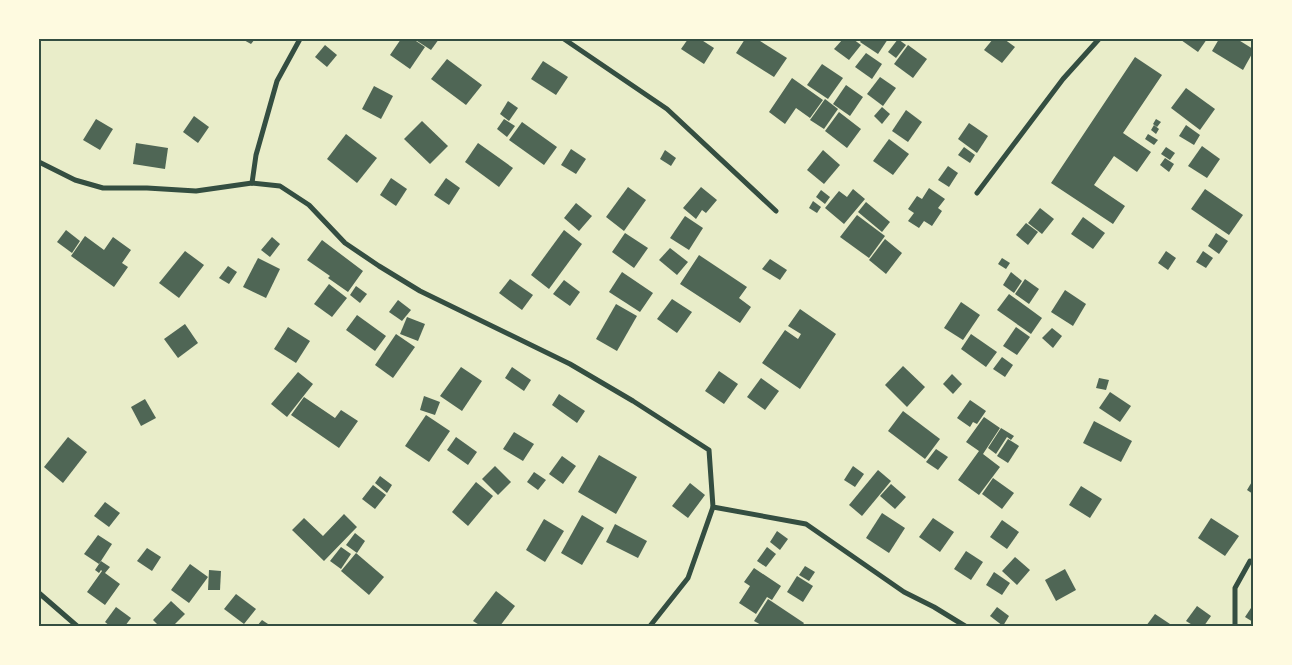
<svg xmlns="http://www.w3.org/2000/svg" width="1292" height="665" font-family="Montserrat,sans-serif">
	<rect width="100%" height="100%" fill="#e9edc9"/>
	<g fill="#4f6655">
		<path d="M 242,39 L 255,39 L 251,44 Z"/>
		<path d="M 401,39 L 413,39 L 425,47 L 410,69 L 390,55 Z"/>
		<path d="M 414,39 L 439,39 L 431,50 Z"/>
		<path d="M 688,39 L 700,39 L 714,48 L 704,64 L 681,49 Z"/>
		<path d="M 745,39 L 757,39 L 787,58 L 774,77 L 736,53 Z"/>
		<path d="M 843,39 L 853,39 L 861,45 L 849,60 L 834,49 Z"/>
		<path d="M 862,39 L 888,39 L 878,54 L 860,42 Z"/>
		<path d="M 898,39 L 906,45 L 896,58 L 888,52 Z"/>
		<path d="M 993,39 L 1004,39 L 1015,47 L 1002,63 L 984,50 Z"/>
		<path d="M 1182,39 L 1207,39 L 1198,52 L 1181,40 Z"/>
		<path d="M 1219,39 L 1237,39 L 1253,49 L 1253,52 L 1243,70 L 1212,51 Z"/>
		<path d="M 325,45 L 337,55 L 327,67 L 315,57 Z"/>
		<path d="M 908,45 L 927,59 L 913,78 L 894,64 Z"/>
		<path d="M 866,53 L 882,64 L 872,79 L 855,67 Z"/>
		<path d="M 1135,57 L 1162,75 L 1123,133 L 1151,152 L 1137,172 L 1114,156 L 1094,185 L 1125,206 L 1113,224 L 1051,183 Z"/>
		<path d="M 447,59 L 482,85 L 466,105 L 431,79 Z"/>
		<path d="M 543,61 L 568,77 L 556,95 L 531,79 Z"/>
		<path d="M 822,64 L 843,78 L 828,99 L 807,85 Z"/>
		<path d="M 880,77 L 896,88 L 883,106 L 867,94 Z"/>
		<path d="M 792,78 L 823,100 L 810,118 L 796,108 L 785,124 L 769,112 Z"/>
		<path d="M 846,85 L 863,97 L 850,116 L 833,104 Z"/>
		<path d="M 374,86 L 393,96 L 381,119 L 362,109 Z"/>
		<path d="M 1186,88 L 1215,109 L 1200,130 L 1171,108 Z"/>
		<path d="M 825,99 L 838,109 L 824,129 L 810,120 Z"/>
		<path d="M 508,101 L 518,108 L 509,121 L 500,114 Z"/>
		<path d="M 882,107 L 890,114 L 882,124 L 874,116 Z"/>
		<path d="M 906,110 L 922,122 L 908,142 L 892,131 Z"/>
		<path d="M 839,112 L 861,129 L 847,148 L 825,131 Z"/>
		<path d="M 194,116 L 209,127 L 198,143 L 183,132 Z"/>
		<path d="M 96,119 L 113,129 L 100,150 L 83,140 Z"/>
		<path d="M 504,119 L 515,126 L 507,137 L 497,129 Z"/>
		<path d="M 1156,119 L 1161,122 L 1157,127 L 1153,124 Z"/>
		<path d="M 422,121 L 448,146 L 430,164 L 404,139 Z"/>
		<path d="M 522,122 L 557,147 L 544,165 L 509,140 Z"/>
		<path d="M 969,123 L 988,136 L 977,153 L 958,139 Z"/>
		<path d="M 1154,125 L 1159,129 L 1156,134 L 1151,130 Z"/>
		<path d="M 1186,125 L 1200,135 L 1194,145 L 1179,136 Z"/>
		<path d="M 346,134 L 377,158 L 357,183 L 327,159 Z"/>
		<path d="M 1148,134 L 1158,140 L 1154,145 L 1145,139 Z"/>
		<path d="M 889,139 L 909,154 L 893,175 L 873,161 Z"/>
		<path d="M 136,143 L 168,148 L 165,169 L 133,164 Z"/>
		<path d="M 478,143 L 513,168 L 499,187 L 465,162 Z"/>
		<path d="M 1202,146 L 1220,159 L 1207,178 L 1188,166 Z"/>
		<path d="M 964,147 L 975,155 L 970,163 L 958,155 Z"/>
		<path d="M 1166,147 L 1175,153 L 1170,160 L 1161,154 Z"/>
		<path d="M 571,149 L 586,159 L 576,174 L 561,165 Z"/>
		<path d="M 665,150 L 676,158 L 671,166 L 660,159 Z"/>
		<path d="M 823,150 L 840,165 L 824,184 L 807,170 Z"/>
		<path d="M 1165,158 L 1174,164 L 1169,172 L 1160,165 Z"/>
		<path d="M 948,166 L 958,173 L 949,187 L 938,180 Z"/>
		<path d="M 391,178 L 407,189 L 396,206 L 380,195 Z"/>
		<path d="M 446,178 L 460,188 L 449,205 L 434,195 Z"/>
		<path d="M 628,187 L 646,200 L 624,231 L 606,217 Z"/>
		<path d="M 701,187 L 717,200 L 706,213 L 702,210 L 696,219 L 683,208 Z"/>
		<path d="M 929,188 L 945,199 L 938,208 L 942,211 L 932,226 L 924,221 L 919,228 L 908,221 L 914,213 L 908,209 L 917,196 L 922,199 Z"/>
		<path d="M 853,189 L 865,199 L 844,224 L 825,208 L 839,191 L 847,197 Z"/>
		<path d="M 1205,189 L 1243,215 L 1229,235 L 1191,209 Z"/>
		<path d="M 821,190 L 830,197 L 825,204 L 816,197 Z"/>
		<path d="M 813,201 L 821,207 L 817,213 L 809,208 Z"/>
		<path d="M 866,202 L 890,222 L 882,232 L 858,212 Z"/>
		<path d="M 576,203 L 592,216 L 579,231 L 564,218 Z"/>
		<path d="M 1040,208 L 1054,219 L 1042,234 L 1028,223 Z"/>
		<path d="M 857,215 L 885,236 L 869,258 L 840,237 Z"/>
		<path d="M 685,216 L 703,228 L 689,250 L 670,238 Z"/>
		<path d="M 1083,217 L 1105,233 L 1093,249 L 1071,234 Z"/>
		<path d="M 1026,223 L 1038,232 L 1028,245 L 1016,235 Z"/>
		<path d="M 66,230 L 80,241 L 72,253 L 57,242 Z"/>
		<path d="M 564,230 L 582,244 L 549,289 L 531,275 Z"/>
		<path d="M 625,233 L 648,248 L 634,268 L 612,252 Z"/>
		<path d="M 1216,233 L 1228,241 L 1219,254 L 1208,246 Z"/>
		<path d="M 85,236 L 104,250 L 113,237 L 131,250 L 122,263 L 128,267 L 114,287 L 71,256 Z"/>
		<path d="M 272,237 L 280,244 L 270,257 L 261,250 Z"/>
		<path d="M 885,239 L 902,253 L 886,274 L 869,260 Z"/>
		<path d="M 322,240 L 363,271 L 348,292 L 328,278 L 330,276 L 307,260 Z"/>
		<path d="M 670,248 L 688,262 L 677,275 L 659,260 Z"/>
		<path d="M 185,251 L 204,265 L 179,298 L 159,283 Z"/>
		<path d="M 1166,251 L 1176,258 L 1168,270 L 1158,263 Z"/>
		<path d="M 1203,251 L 1213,258 L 1206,268 L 1196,262 Z"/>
		<path d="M 699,255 L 747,287 L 739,298 L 751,307 L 740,323 L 680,284 Z"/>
		<path d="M 258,258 L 280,269 L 266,298 L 243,287 Z"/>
		<path d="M 1002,258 L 1010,263 L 1006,269 L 998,264 Z"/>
		<path d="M 770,259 L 787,270 L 780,280 L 762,269 Z"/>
		<path d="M 228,266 L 237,272 L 229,284 L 219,278 Z"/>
		<path d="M 622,272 L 653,293 L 640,312 L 609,292 Z"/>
		<path d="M 1011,272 L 1022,281 L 1014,293 L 1003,285 Z"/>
		<path d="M 510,279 L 533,295 L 522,310 L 499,293 Z"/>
		<path d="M 1025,279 L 1039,289 L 1029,304 L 1015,294 Z"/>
		<path d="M 564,280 L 580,292 L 570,306 L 553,294 Z"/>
		<path d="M 329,284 L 347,298 L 332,317 L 314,304 Z"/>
		<path d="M 356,286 L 367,294 L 360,303 L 350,295 Z"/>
		<path d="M 1065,290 L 1086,304 L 1073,326 L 1051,312 Z"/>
		<path d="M 1009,294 L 1042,318 L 1031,334 L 997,310 Z"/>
		<path d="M 672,299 L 692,312 L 677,333 L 657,319 Z"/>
		<path d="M 398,300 L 411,310 L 402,321 L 389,312 Z"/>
		<path d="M 961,302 L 980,315 L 963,340 L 944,328 Z"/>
		<path d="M 616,304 L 637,316 L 617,351 L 596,339 Z"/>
		<path d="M 800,309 L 836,334 L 800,389 L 762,363 L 785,330 L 798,339 L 801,334 L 788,326 Z"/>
		<path d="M 357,315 L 386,336 L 375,351 L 346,330 Z"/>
		<path d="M 407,317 L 425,324 L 418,341 L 400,334 Z"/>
		<path d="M 185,324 L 198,343 L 178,358 L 164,339 Z"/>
		<path d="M 288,327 L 310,341 L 296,363 L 274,349 Z"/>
		<path d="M 1016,327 L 1030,337 L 1017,355 L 1003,346 Z"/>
		<path d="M 1052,328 L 1062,336 L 1053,348 L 1042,338 Z"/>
		<path d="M 396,334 L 415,347 L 393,378 L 375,365 Z"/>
		<path d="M 971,334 L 997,352 L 986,367 L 961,349 Z"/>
		<path d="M 1002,357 L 1013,365 L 1005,377 L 993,369 Z"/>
		<path d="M 903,366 L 925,387 L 907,407 L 885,385 Z"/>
		<path d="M 461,367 L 482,381 L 462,411 L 440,396 Z"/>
		<path d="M 512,367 L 531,380 L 524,391 L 505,378 Z"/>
		<path d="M 719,371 L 738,384 L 724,404 L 705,391 Z"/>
		<path d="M 298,372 L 313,384 L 287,417 L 271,404 Z"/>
		<path d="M 952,374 L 962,384 L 953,394 L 943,384 Z"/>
		<path d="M 761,378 L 779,391 L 765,410 L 747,397 Z"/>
		<path d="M 1099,378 L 1109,380 L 1106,390 L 1096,388 Z"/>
		<path d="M 1110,392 L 1131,406 L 1120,422 L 1099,408 Z"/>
		<path d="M 559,394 L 585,411 L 577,423 L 552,405 Z"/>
		<path d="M 424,396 L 440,402 L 435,415 L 420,410 Z"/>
		<path d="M 304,397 L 335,418 L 341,410 L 358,421 L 339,448 L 291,415 Z"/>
		<path d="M 145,399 L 156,418 L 141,426 L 131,407 Z"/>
		<path d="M 970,400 L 986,411 L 977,424 L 973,422 L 970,427 L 957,418 Z"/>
		<path d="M 903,411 L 940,439 L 925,459 L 888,431 Z"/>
		<path d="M 426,415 L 450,431 L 429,462 L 405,446 Z"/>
		<path d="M 984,417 L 1000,428 L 983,454 L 1000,467 L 979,495 L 958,480 L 979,451 L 966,442 Z"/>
		<path d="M 1094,421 L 1132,441 L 1121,462 L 1083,443 Z"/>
		<path d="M 1001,428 L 1014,436 L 1011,440 L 1007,437 L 996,454 L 988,448 Z"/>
		<path d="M 514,432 L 534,444 L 523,461 L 503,449 Z"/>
		<path d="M 68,437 L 87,452 L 63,483 L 44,467 Z"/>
		<path d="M 456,437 L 477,452 L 468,465 L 447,450 Z"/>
		<path d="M 1008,439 L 1019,446 L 1008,463 L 997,456 Z"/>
		<path d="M 936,449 L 948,457 L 938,470 L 926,462 Z"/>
		<path d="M 599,455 L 637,477 L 616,514 L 578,492 Z"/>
		<path d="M 562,456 L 576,466 L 563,484 L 549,474 Z"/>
		<path d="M 495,466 L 511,482 L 498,495 L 482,479 Z"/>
		<path d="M 853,466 L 864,474 L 855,487 L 844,480 Z"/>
		<path d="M 878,470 L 891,481 L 862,516 L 849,505 Z"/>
		<path d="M 534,472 L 546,480 L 538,490 L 527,482 Z"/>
		<path d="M 380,476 L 392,485 L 387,493 L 375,483 Z"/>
		<path d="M 993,478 L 1014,493 L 1002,509 L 982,494 Z"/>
		<path d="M 1253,480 L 1253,494 L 1247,490 Z"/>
		<path d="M 476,482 L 493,496 L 468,526 L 452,512 Z"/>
		<path d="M 690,483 L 705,495 L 688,518 L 672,506 Z"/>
		<path d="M 891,484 L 906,497 L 895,509 L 880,496 Z"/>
		<path d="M 373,485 L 386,495 L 375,509 L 362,499 Z"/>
		<path d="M 1081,486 L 1102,499 L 1090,518 L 1069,505 Z"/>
		<path d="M 105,502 L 120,513 L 109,527 L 94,516 Z"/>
		<path d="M 882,513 L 905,528 L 889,553 L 866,538 Z"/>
		<path d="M 344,514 L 357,527 L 324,561 L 292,530 L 304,518 L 323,536 Z"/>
		<path d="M 582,515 L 604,528 L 582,565 L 561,553 Z"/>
		<path d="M 933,518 L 954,532 L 940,552 L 919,537 Z"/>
		<path d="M 1211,518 L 1239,536 L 1225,556 L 1198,538 Z"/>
		<path d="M 544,519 L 564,531 L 545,562 L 526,550 Z"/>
		<path d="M 1002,520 L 1019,532 L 1007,549 L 990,537 Z"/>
		<path d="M 615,524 L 647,541 L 638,558 L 606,542 Z"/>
		<path d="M 777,531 L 788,539 L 780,550 L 770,542 Z"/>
		<path d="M 355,533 L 365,541 L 357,553 L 346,545 Z"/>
		<path d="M 98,535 L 112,544 L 99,564 L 84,554 Z"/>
		<path d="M 341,547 L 351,554 L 341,569 L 330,561 Z"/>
		<path d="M 767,547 L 776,554 L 766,567 L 757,561 Z"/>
		<path d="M 147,548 L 161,557 L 152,571 L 137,561 Z"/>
		<path d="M 966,551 L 983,562 L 971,580 L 954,569 Z"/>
		<path d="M 356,553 L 384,577 L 369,595 L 341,571 Z"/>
		<path d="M 1015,557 L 1030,570 L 1017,585 L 1002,571 Z"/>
		<path d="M 101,561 L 110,567 L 105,573 L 120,584 L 105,605 L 87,592 L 102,571 L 101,570 L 99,573 L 95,570 Z"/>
		<path d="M 190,564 L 208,577 L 189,603 L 171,590 Z"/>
		<path d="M 805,566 L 815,572 L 809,581 L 799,575 Z"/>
		<path d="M 754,568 L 781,586 L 772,600 L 767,597 L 756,614 L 739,603 L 750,586 L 744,582 Z"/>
		<path d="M 1065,569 L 1076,590 L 1056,601 L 1045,580 Z"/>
		<path d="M 209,570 L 221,571 L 220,590 L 208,590 Z"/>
		<path d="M 994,572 L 1010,583 L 1002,595 L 986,585 Z"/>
		<path d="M 797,576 L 813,586 L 803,602 L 787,592 Z"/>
		<path d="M 496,591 L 515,606 L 500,626 L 481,626 L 473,621 Z"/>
		<path d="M 236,594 L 256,609 L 244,624 L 224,609 Z"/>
		<path d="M 768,599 L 804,623 L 802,626 L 763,626 L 754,621 Z"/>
		<path d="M 171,601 L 185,614 L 173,626 L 159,626 L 153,620 Z"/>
		<path d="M 1253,605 L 1253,622 L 1245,617 Z"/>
		<path d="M 1197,606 L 1211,616 L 1204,626 L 1194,626 L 1186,621 Z"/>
		<path d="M 116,607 L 131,618 L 125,626 L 110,626 L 105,622 Z"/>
		<path d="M 997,607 L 1009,616 L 1003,626 L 990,616 Z"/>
		<path d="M 1155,614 L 1173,626 L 1146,626 Z"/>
		<path d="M 262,620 L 271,626 L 257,626 Z"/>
	</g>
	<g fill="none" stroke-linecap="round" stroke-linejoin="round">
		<g stroke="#344e41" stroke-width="5">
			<path d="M 564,39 L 667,109 L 776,211"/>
			<path d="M 39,162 L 75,180 L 103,188 L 147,188 L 196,191 L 252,183 L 280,186 L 309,205 L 345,243 L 379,266 L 420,291 L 570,364 L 633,401 L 709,450 L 713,507 L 806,524 L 904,592 L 934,607 L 965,626"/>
			<path d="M 252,183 L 256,155 L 277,81 L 300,39"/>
			<path d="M 977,193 L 1063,79 L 1099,39"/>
			<path d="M 39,593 L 77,626"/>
			<path d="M 650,626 L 688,578 L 713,507"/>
			<path d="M 1235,626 L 1235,588 L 1250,561"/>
		</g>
	</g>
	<rect width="1292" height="665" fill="none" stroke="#fefae0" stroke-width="80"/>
	<rect x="40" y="40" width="1212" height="585" fill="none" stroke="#344e41" stroke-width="2"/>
</svg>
